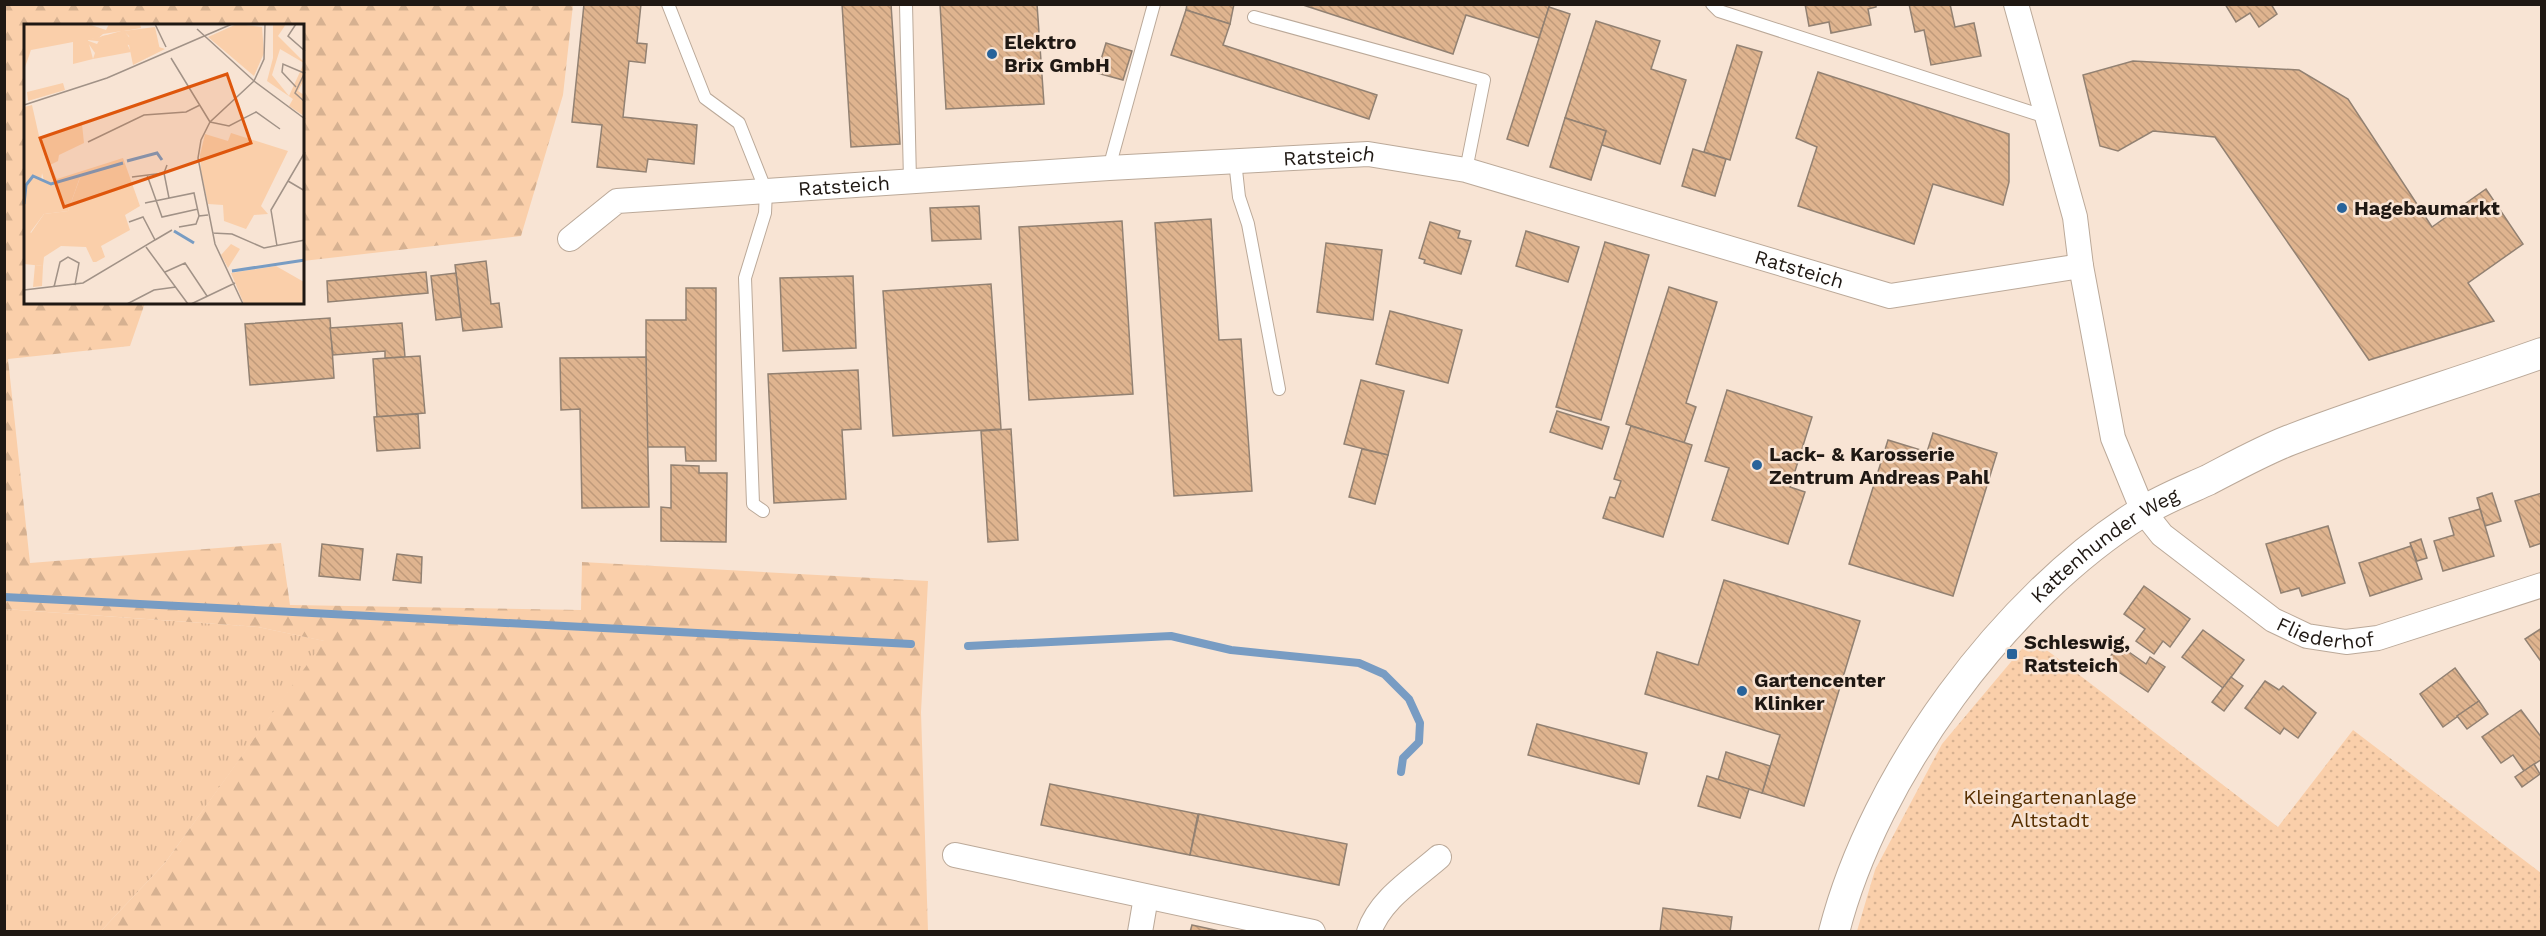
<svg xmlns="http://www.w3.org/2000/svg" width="2546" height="936" font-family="'Work Sans',sans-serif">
	<defs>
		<pattern id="grass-tufts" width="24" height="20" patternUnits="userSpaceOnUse" patternTransform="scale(1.5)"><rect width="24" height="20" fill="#facfaa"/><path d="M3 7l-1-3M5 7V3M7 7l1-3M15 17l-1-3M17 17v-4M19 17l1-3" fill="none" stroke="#d6b191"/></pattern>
		<pattern id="forest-firs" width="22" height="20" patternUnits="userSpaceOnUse" patternTransform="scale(1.5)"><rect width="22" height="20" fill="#facfaa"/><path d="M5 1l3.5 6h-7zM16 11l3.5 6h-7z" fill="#d6b191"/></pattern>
		<pattern id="park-dots" width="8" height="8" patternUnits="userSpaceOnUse" patternTransform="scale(1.5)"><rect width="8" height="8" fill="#facfaa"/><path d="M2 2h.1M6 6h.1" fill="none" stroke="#d6b191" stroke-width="1.8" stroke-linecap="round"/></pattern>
		<pattern id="building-back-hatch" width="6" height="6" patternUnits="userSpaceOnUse" patternTransform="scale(1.5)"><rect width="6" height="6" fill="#dfb48f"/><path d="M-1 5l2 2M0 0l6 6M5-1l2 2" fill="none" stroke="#bf9a7a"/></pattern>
	</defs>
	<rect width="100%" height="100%" fill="#f8e4d4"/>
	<path fill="url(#grass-tufts)" d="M 4,609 L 258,627 L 325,641 L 165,863 L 101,931 L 5,931 Z"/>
	<path fill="url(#forest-firs)" d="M 4,5 L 573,5 L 563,95 L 521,236 L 303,261 L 303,26 L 26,26 L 26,303 L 145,303 L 130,346 L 8,359 L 30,563 L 281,543 L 290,605 L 581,610 L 582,562 L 928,581 L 921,712 L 928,931 L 101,931 L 165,863 L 324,641 L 258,627 L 5,609 Z"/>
	<path fill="url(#park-dots)" d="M 2031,638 L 2278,827 L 2353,730 L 2541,873 L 2541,931 L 1857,931 L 1875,870 L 1942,744 Z"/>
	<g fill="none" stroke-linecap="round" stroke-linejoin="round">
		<g stroke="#789cc3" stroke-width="8">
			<path d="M 4,597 L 911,644"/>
			<path d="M 968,646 L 1171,636 L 1231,650 L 1359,663 L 1384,674 L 1409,699 L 1420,723 L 1419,742 L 1403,758 L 1401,772"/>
		</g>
	</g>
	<g fill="url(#building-back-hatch)" stroke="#928172" stroke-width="1.5">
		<path d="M 584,4 L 641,4 L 637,43 L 647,44 L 645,63 L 629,61 L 623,117 L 697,125 L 694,164 L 648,159 L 646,172 L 597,167 L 602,125 L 572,122 Z"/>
		<path d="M 842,4 L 891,4 L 900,144 L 851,147 Z"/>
		<path d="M 940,4 L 1037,4 L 1044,104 L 946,109 Z"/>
		<path d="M 1187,4 L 1234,4 L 1230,24 L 1186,10 Z"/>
		<path d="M 1300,4 L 1550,4 L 1539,38 L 1466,15 L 1453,54 Z"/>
		<path d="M 1805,4 L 1876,4 L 1876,7 L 1868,9 L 1871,25 L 1831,33 L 1829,22 L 1809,26 Z"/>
		<path d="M 1909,4 L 1950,4 L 1955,27 L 1974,23 L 1981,56 L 1931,65 L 1924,30 L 1915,32 Z"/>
		<path d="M 2225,4 L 2271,4 L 2277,14 L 2259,27 L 2250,13 L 2236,22 Z"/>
		<path d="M 1549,7 L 1570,14 L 1528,146 L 1507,139 Z"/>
		<path d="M 1186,10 L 1230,24 L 1223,45 L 1377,95 L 1369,119 L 1171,55 Z"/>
		<path d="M 1596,21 L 1660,41 L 1651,69 L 1686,80 L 1660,164 L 1602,145 L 1606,131 L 1565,118 Z"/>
		<path d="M 1106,43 L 1132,51 L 1123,80 L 1097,73 Z"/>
		<path d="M 1737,45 L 1762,52 L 1730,160 L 1704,152 Z"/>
		<path d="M 2133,61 L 2299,70 L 2348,99 L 2432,227 L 2486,189 L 2523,244 L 2468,283 L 2494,321 L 2369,360 L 2215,137 L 2153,131 L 2118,151 L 2100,146 L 2083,75 Z"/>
		<path d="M 1818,72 L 2009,134 L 2009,182 L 2003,205 L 1933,184 L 1914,244 L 1798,206 L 1817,147 L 1796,138 Z"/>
		<path d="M 1565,118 L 1606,131 L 1591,180 L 1550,167 Z"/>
		<path d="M 1693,149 L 1726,159 L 1715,196 L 1682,186 Z"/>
		<path d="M 979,206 L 981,239 L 932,241 L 930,208 Z"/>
		<path d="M 1211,219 L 1219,340 L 1241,339 L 1252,491 L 1174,496 L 1155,223 Z"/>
		<path d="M 1122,221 L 1133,394 L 1029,400 L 1019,227 Z"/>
		<path d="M 1430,222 L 1460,231 L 1458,238 L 1471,241 L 1461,274 L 1424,263 L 1425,260 L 1419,258 Z"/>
		<path d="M 1526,231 L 1579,247 L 1568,282 L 1516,266 Z"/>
		<path d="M 1605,242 L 1649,255 L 1601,420 L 1556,407 Z"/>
		<path d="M 1326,243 L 1382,250 L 1373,320 L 1317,312 Z"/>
		<path d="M 486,261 L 491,304 L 499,303 L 502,327 L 463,331 L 455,265 Z"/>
		<path d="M 426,272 L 428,293 L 328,302 L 327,281 Z"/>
		<path d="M 456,273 L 461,317 L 436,320 L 431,276 Z"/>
		<path d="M 853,276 L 856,348 L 783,351 L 780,278 Z"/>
		<path d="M 991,284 L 1001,429 L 893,436 L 883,291 Z"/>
		<path d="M 1669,287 L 1717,302 L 1686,403 L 1696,407 L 1684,443 L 1626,424 Z"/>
		<path d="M 686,288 L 716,288 L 716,461 L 686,461 L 685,447 L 646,447 L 646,320 L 686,320 Z"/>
		<path d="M 1390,311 L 1462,330 L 1448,383 L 1376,364 Z"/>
		<path d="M 330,318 L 334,378 L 250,385 L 245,324 Z"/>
		<path d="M 402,323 L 405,357 L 385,358 L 385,351 L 333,355 L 330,328 Z"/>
		<path d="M 420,356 L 425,413 L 377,417 L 373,359 Z"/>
		<path d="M 646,357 L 649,507 L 582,508 L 580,409 L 561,410 L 560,358 Z"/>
		<path d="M 858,370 L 861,429 L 842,430 L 846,499 L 774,503 L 768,374 Z"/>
		<path d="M 1361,380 L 1404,391 L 1388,455 L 1344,444 Z"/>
		<path d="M 1727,390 L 1812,417 L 1790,487 L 1805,492 L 1788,544 L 1712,520 L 1729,468 L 1705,461 Z"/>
		<path d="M 1557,411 L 1609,427 L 1602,449 L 1550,432 Z"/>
		<path d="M 418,414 L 420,448 L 377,451 L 374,417 Z"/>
		<path d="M 1631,426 L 1692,445 L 1663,537 L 1603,518 L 1610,497 L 1615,498 L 1621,481 L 1614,479 Z"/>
		<path d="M 1011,429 L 1018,540 L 988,542 L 981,431 Z"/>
		<path d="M 1933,433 L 1997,453 L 1953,596 L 1849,564 L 1888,440 L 1927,452 Z"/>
		<path d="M 1362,449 L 1388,455 L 1375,504 L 1349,497 Z"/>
		<path d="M 671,465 L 699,466 L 699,473 L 727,473 L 726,542 L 661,541 L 661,507 L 671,508 Z"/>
		<path d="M 2492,493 L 2501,521 L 2485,526 L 2477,498 Z"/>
		<path d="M 2542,493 L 2542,543 L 2530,547 L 2515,501 Z"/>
		<path d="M 2480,509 L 2494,556 L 2443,571 L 2434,541 L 2454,535 L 2449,518 Z"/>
		<path d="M 2328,526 L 2345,583 L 2302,596 L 2299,588 L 2281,593 L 2266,544 Z"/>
		<path d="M 2421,539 L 2427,558 L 2417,561 L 2410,543 Z"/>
		<path d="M 322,544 L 363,549 L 360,580 L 319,576 Z"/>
		<path d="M 2411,546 L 2422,579 L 2370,596 L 2359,563 Z"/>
		<path d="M 397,554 L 422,557 L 421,583 L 393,580 Z"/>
		<path d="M 1724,580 L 1860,621 L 1804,806 L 1762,793 L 1780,735 L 1645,694 L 1657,652 L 1698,665 Z"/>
		<path d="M 2144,586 L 2190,619 L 2170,647 L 2163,641 L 2154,654 L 2136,641 L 2145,629 L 2124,614 Z"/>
		<path d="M 2542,628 L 2542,663 L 2525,639 Z"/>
		<path d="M 2203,630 L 2244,660 L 2223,688 L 2182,657 Z"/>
		<path d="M 2119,645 L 2146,664 L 2150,657 L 2165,667 L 2148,692 L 2113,668 L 2116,663 L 2109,658 Z"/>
		<path d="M 2455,668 L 2479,701 L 2443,727 L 2420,694 Z"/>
		<path d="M 2231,677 L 2243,686 L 2224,711 L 2212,702 Z"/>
		<path d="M 2265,681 L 2279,690 L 2283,686 L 2316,713 L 2298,738 L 2284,728 L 2280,734 L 2245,708 Z"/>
		<path d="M 2479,701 L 2488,714 L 2467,729 L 2457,716 Z"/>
		<path d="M 2521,710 L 2542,738 L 2542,759 L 2524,771 L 2513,755 L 2501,763 L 2482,737 Z"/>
		<path d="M 1537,724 L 1647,753 L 1639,784 L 1528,755 Z"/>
		<path d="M 1726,752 L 1770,766 L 1762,793 L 1718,780 Z"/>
		<path d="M 2534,764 L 2540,774 L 2522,787 L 2515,777 Z"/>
		<path d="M 1707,776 L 1749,789 L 1740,818 L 1698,806 Z"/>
		<path d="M 1050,784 L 1198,814 L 1190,855 L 1041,825 Z"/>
		<path d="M 1199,814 L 1347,844 L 1339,885 L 1190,855 Z"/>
		<path d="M 1663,908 L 1732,917 L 1730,932 L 1660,932 Z"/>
		<path d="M 1192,925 L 1224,932 L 1190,932 Z"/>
	</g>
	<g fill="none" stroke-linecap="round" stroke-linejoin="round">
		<defs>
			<g id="service">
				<path d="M 668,4 L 705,98 L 739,123 L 766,191 L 765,213 L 745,278 L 753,504 L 763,511"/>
				<path d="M 906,4 L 910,181"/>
				<path d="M 1712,4 L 1719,11 L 2046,117"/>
				<path d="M 1254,17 L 1484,80 L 1466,170"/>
				<path d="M 1235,161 L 1239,197 L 1248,224 L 1279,389"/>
				<path d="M 1109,168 L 1154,4"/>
			</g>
			<g id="minor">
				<path id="s1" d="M 2016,4 L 2075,217 L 2081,266 L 2113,438 L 2143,511 L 2162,535 L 2273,620 L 2307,636 L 2346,642 L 2378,638 L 2542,585"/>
				<path id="s2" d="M 570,239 L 617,201 L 1109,168 L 1368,154 L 1466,170 L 1890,296 L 2081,266"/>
				<path d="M 955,855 L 1313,932"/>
				<path d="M 1140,932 L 1146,897"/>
				<path d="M 1369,932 C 1380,899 1414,879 1439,857"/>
			</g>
			<g id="tertiary">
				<path id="s3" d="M 1834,932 C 1874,775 2005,597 2142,512 C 2163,499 2186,490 2208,480 C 2235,466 2262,451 2290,440 C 2373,408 2458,383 2542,353"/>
			</g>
		</defs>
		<use href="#service" stroke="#bba999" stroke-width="14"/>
		<use href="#minor" stroke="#bba999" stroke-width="26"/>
		<use href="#tertiary" stroke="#bba999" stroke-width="32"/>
		<use href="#service" stroke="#fff" stroke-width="12"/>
		<use href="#minor" stroke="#fff" stroke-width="24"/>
		<use href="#tertiary" stroke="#fff" stroke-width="30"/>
	</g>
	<g fill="#28639a" stroke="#f8e4d4" stroke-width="2">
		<circle cx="992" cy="54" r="6"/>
		<circle cx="2342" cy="208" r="6"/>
		<circle cx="1757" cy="465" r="6"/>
		<rect x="2006" y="648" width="12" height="12" rx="3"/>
		<circle cx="1742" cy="691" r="6"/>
	</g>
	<g text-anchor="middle" stroke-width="5" stroke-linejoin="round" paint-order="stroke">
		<g font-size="20" font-weight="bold" fill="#1f1813" stroke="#f8e4d4" text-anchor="start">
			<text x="1004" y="49">Elektro<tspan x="1004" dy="23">Brix GmbH</tspan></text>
			<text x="2354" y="215">Hagebaumarkt</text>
			<text x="1769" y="461">Lack- &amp; Karosserie<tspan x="1769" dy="23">Zentrum Andreas Pahl</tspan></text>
			<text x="2024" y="649">Schleswig,<tspan x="2024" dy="23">Ratsteich</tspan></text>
			<text x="1754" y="687">Gartencenter<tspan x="1754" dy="23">Klinker</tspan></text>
		</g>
		<g font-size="20" fill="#1f1813" stroke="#f8e4d4">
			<text dy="7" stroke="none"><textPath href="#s2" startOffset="774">Ratsteich</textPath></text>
			<text dy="7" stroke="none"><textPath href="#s2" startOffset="288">Ratsteich</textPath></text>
			<text dy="7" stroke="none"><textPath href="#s2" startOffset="1260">Ratsteich</textPath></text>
			<text dy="7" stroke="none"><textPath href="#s3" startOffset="482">Kattenhunder Weg</textPath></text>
			<text dy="7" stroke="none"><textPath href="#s1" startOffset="750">Fliederhof</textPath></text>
		</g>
		<g font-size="20" fill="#572f00" stroke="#f8e4d4">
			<text x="2050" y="804">Kleingartenanlage<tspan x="2050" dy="23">Altstadt</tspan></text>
		</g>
	</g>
	<g transform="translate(24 24)">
		<rect width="280" height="280" fill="#f8e4d4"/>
		<path d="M 0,0 L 64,0 L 69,15 L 97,7 L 96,0 L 116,0 L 117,4 L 100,7 L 105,13 L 141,25 L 109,41 L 105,21 L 64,16 L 69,35 L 49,40 L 49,18 L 7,26 L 0,46 ZM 213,0 L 238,3 L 240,29 L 230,52 L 184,13 ZM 249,0 L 262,0 L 254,12 L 280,38 L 280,56 L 274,67 L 280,71 L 280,92 L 265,82 L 269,75 L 243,57 L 249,34 ZM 256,25 L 280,39 L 265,72 L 248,51 ZM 8,81 L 20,134 L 17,157 L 56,153 L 44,187 L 20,190 L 5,210 L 0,201 L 0,83 Z" fill="#facfaa" fill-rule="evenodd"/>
		<path d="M 64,0 L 82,6 L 85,0 L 96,0 L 98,7 L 79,10 L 72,16 L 67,14 ZM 98,9 L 107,28 L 69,35 L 71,29 L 62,16 L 73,20 L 78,12 ZM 39,59 L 41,66 L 4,77 L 3,68 ZM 58,100 L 60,119 L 35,131 L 34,137 L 26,141 L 33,155 L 99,134 L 116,182 L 101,191 L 106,206 L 77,222 L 81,233 L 72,238 L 69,238 L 62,223 L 37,222 L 20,233 L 19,242 L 0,240 L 0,201 L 7,209 L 20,190 L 44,187 L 56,154 L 21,161 L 16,141 L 20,134 L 14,116 Z" fill="#facfaa"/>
		<path d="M 252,242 L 280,258 L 280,280 L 220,280 L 207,249 Z" fill="#facfaa"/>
		<path d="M 207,109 L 264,127 L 237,182 L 244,190 L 230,191 L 222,205 L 200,197 L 199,181 L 184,180 L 177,147 L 176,131 L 181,110 L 204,117 ZM 207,220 L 216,225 L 204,244 L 197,231 ZM 11,241 L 19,242 L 18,262 L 9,263 Z" fill="#facfaa"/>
		<path d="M 131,3 L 136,26 L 111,38 L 105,12 L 99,7 Z" fill="#facfaa"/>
		<path fill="none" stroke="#789cc3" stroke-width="3" d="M 103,137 L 133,129 L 138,136M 0,180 L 2,161 L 9,152 L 27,160 L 99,139M 150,207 L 170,219M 208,247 L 281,236"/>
		<path fill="none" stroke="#a19287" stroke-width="1.5" d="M 131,0 L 142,23M 272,0 L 264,12 L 281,27M 173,5 L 230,57 L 281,95M 147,34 L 186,98M 281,48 L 271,69 L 281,78M 230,57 L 240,35 L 241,0M 272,63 L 258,48 L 259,40 L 280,49M 0,81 L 83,54 L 208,0M 186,98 L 205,102 L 232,88 L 256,105M 64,118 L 120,91 L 162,88 L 176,81M 143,141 L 140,149 L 145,174M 123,151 L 138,193 L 174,185M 108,153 L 140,149M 264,157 L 281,167M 121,179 L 170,169 L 175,192M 155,203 L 172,200 L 175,192 L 184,191M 188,209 L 208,210 L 240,224 L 281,216M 131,216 L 148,206M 253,222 L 247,186 L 281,128M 122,223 L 164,280M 141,248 L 161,239 L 183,272M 30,263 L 36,238 L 44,233 L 55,239 L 51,261M 0,266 L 59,259 L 131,216 L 119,193 L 105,198M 103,280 L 130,266 L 152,263M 167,280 L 211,259M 219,280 L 191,220 L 174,134 L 177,116 L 186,98 L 230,57"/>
		<path fill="#de560c" fill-opacity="0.15" stroke="#de560c" stroke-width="3" d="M 203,50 L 227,119 L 40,183 L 16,114 Z"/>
		<rect width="280" height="280" fill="none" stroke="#1f1813" stroke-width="3"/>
	</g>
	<rect width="2546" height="936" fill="none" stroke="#1f1813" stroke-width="12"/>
</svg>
